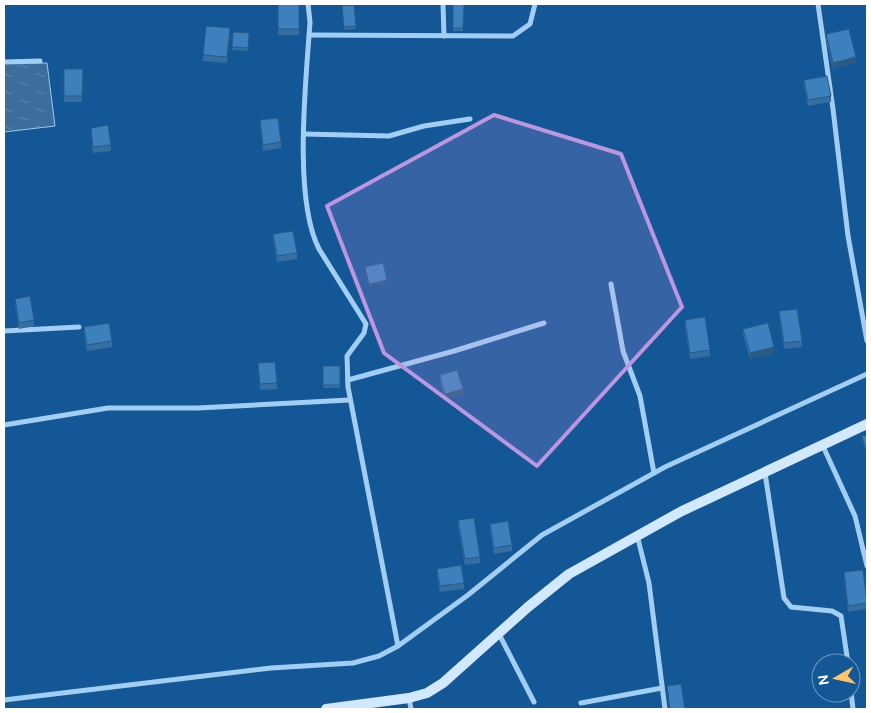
<svg xmlns="http://www.w3.org/2000/svg" width="871" height="713" font-family="'DM Sans',sans-serif">
	<defs>
		<pattern id="water-ripples" width="26" height="14" patternUnits="userSpaceOnUse" patternTransform="scale(1.25)"><rect width="26" height="14" fill="#3d6d9a"/><path d="M2 4q2-2 4 0t4 0M15 11q2-2 4 0t4 0" fill="none" stroke="#5a83a9"/></pattern>
	</defs>
	<rect width="100%" height="100%" fill="#135796"/>
	<path fill="url(#water-ripples)" stroke="#95caf6" d="M 4,63 L 47,63 L 55,126 L 4,132 Z"/>
	<g fill="none" stroke-linecap="round" stroke-linejoin="round">
		<g stroke="#a3cef3" stroke-width="5">
			<path d="M 308,4 L 310,22 C 306,81 293,198 319,249 L 366,324 L 364,333 L 347,356 L 348,387 L 398,646"/>
			<path d="M 443,4 L 444,36"/>
			<path d="M 818,4 L 833,109 L 848,236 L 867,341"/>
			<path d="M 309,35 L 513,36 L 530,24 L 535,4"/>
			<path d="M 4,62 L 40,61"/>
			<path d="M 304,134 L 389,136 L 424,126 L 470,119"/>
			<path d="M 611,284 L 623,351 L 640,396 L 654,473"/>
			<path d="M 4,331 L 79,327"/>
			<path d="M 348,380 L 454,351 L 544,323"/>
			<path d="M 4,425 L 108,408 L 198,408 L 349,400"/>
			<path d="M 822,444 L 855,516 L 867,566"/>
			<path d="M 765,473 L 784,598 L 791,607 L 832,611 L 841,616 L 848,663"/>
			<path d="M 637,535 L 649,583 L 665,709"/>
			<path d="M 499,634 L 534,702"/>
			<path d="M 851,691 L 853,709"/>
			<path d="M 409,698 L 411,709"/>
			<path d="M 4,700 L 271,668 L 353,663 L 379,656 L 398,646 L 468,595 L 542,535 L 665,467 L 867,374"/>
			<path d="M 581,703 L 662,688"/>
		</g>
		<path stroke="#d2e8fc" stroke-width="10" d="M 326,709 L 409,698 L 427,693 L 443,683 L 528,607 L 569,574 L 682,511 L 867,424"/>
	</g>
	<g fill="#346ea3">
		<rect x="278" y="4" width="21" height="31"/>
		<path d="M 453,4 L 464,4 L 463,31 L 453,31 Z"/>
		<path d="M 354,5 L 356,29 L 344,30 L 342,6 Z"/>
		<path d="M 233,32 L 249,33 L 248,51 L 232,50 Z"/>
		<path d="M 230,34 L 227,63 L 203,61 L 203,55 Z"/>
		<path d="M 826,34 L 856,63 L 833,69 L 826,40 Z"/>
		<path d="M 64,69 L 83,69 L 82,102 L 64,102 Z"/>
		<path d="M 804,80 L 831,96 L 831,102 L 808,106 L 804,86 Z"/>
		<path d="M 260,120 L 281,142 L 281,148 L 263,151 L 260,126 Z"/>
		<path d="M 91,128 L 111,145 L 111,151 L 93,153 L 91,134 Z"/>
		<path d="M 273,234 L 297,253 L 297,259 L 277,262 L 273,240 Z"/>
		<path d="M 15,299 L 34,320 L 34,326 L 19,329 L 15,305 Z"/>
		<path d="M 779,311 L 802,341 L 802,347 L 784,349 L 779,317 Z"/>
		<path d="M 685,320 L 710,350 L 710,356 L 690,359 L 685,326 Z"/>
		<path d="M 84,327 L 112,341 L 112,347 L 87,351 L 84,333 Z"/>
		<path d="M 743,329 L 774,353 L 750,359 L 743,335 Z"/>
		<path d="M 258,363 L 277,383 L 277,389 L 260,390 Z"/>
		<rect x="323" y="366" width="17" height="22"/>
		<path d="M 440,375 L 463,395 L 445,400 L 440,381 Z"/>
		<path d="M 867,435 L 867,457 L 862,439 L 862,436 Z"/>
		<path d="M 458,520 L 480,557 L 480,563 L 465,565 L 458,526 Z"/>
		<path d="M 490,524 L 512,545 L 512,551 L 494,554 L 490,530 Z"/>
		<path d="M 437,569 L 464,583 L 464,589 L 440,592 L 437,575 Z"/>
		<path d="M 844,572 L 867,601 L 867,609 L 848,612 L 844,578 Z"/>
		<path d="M 667,686 L 685,709 L 669,709 Z"/>
	</g>
	<g fill="#2a5a85">
		<path d="M 856,57 L 856,63 L 833,69 L 833,63 Z"/>
		<path d="M 387,280 L 387,283 L 369,287 L 369,284 Z"/>
		<path d="M 774,347 L 774,353 L 750,359 L 750,353 Z"/>
		<path d="M 463,389 L 463,395 L 445,400 L 445,394 Z"/>
		<path d="M 826,693 L 831,693 L 831,695 L 820,697 L 820,694 Z"/>
	</g>
	<g fill="#3c80be" stroke="#2a5a85">
		<rect x="278" y="4" width="21" height="25"/>
		<path d="M 453,4 L 464,4 L 463,28 L 453,28 Z"/>
		<path d="M 354,5 L 356,26 L 344,27 L 342,6 Z"/>
		<path d="M 206,26 L 230,28 L 227,57 L 203,55 Z"/>
		<path d="M 849,29 L 856,57 L 833,63 L 826,34 Z"/>
		<path d="M 233,32 L 249,33 L 248,48 L 232,47 Z"/>
		<path d="M 64,69 L 83,69 L 82,96 L 64,96 Z"/>
		<path d="M 827,76 L 831,96 L 808,100 L 804,80 Z"/>
		<path d="M 278,118 L 281,142 L 263,145 L 260,120 Z"/>
		<path d="M 108,125 L 111,145 L 93,147 L 91,128 Z"/>
		<path d="M 293,231 L 297,253 L 277,256 L 273,234 Z"/>
		<path d="M 383,263 L 387,280 L 369,284 L 365,267 Z"/>
		<path d="M 30,296 L 34,320 L 19,323 L 15,299 Z"/>
		<path d="M 797,309 L 802,341 L 784,343 L 779,311 Z"/>
		<path d="M 705,317 L 710,350 L 690,353 L 685,320 Z"/>
		<path d="M 109,323 L 112,341 L 87,345 L 84,327 Z"/>
		<path d="M 768,323 L 774,347 L 750,353 L 743,329 Z"/>
		<path d="M 275,362 L 277,383 L 260,384 L 258,363 Z"/>
		<rect x="323" y="366" width="17" height="19"/>
		<path d="M 457,370 L 463,389 L 445,394 L 440,375 Z"/>
		<path d="M 867,435 L 867,454 L 862,436 Z"/>
		<path d="M 474,518 L 480,557 L 465,559 L 458,520 Z"/>
		<path d="M 508,521 L 512,545 L 494,548 L 490,524 Z"/>
		<path d="M 461,565 L 464,583 L 440,586 L 437,569 Z"/>
		<path d="M 863,570 L 867,603 L 848,606 L 844,572 Z"/>
		<path d="M 817,675 L 821,675 L 821,693 L 826,693 L 820,694 Z"/>
		<path d="M 681,684 L 685,709 L 670,709 L 667,686 Z"/>
	</g>
	<path fill="#bd96df" fill-opacity="0.2" stroke="#bd96df" stroke-width="4" stroke-linejoin="round" d="M 494,115 L 621,154 L 682,307 L 537,466 L 384,353 L 327,206 Z"/>
	<rect width="871" height="713" fill="none" stroke="#ffffff" stroke-width="10"/>
	<g transform="translate(836 678) rotate(261)"><circle r="24" fill="#135796" stroke="#719ac0"/>
	<path d="M0-4L9 19L0 12L-9 19Z" fill="#ffc564"/>
	<text y="-8" font-size="14" font-weight="bold" text-anchor="middle" fill="#ffffff">N</text>
	</g>
</svg>
